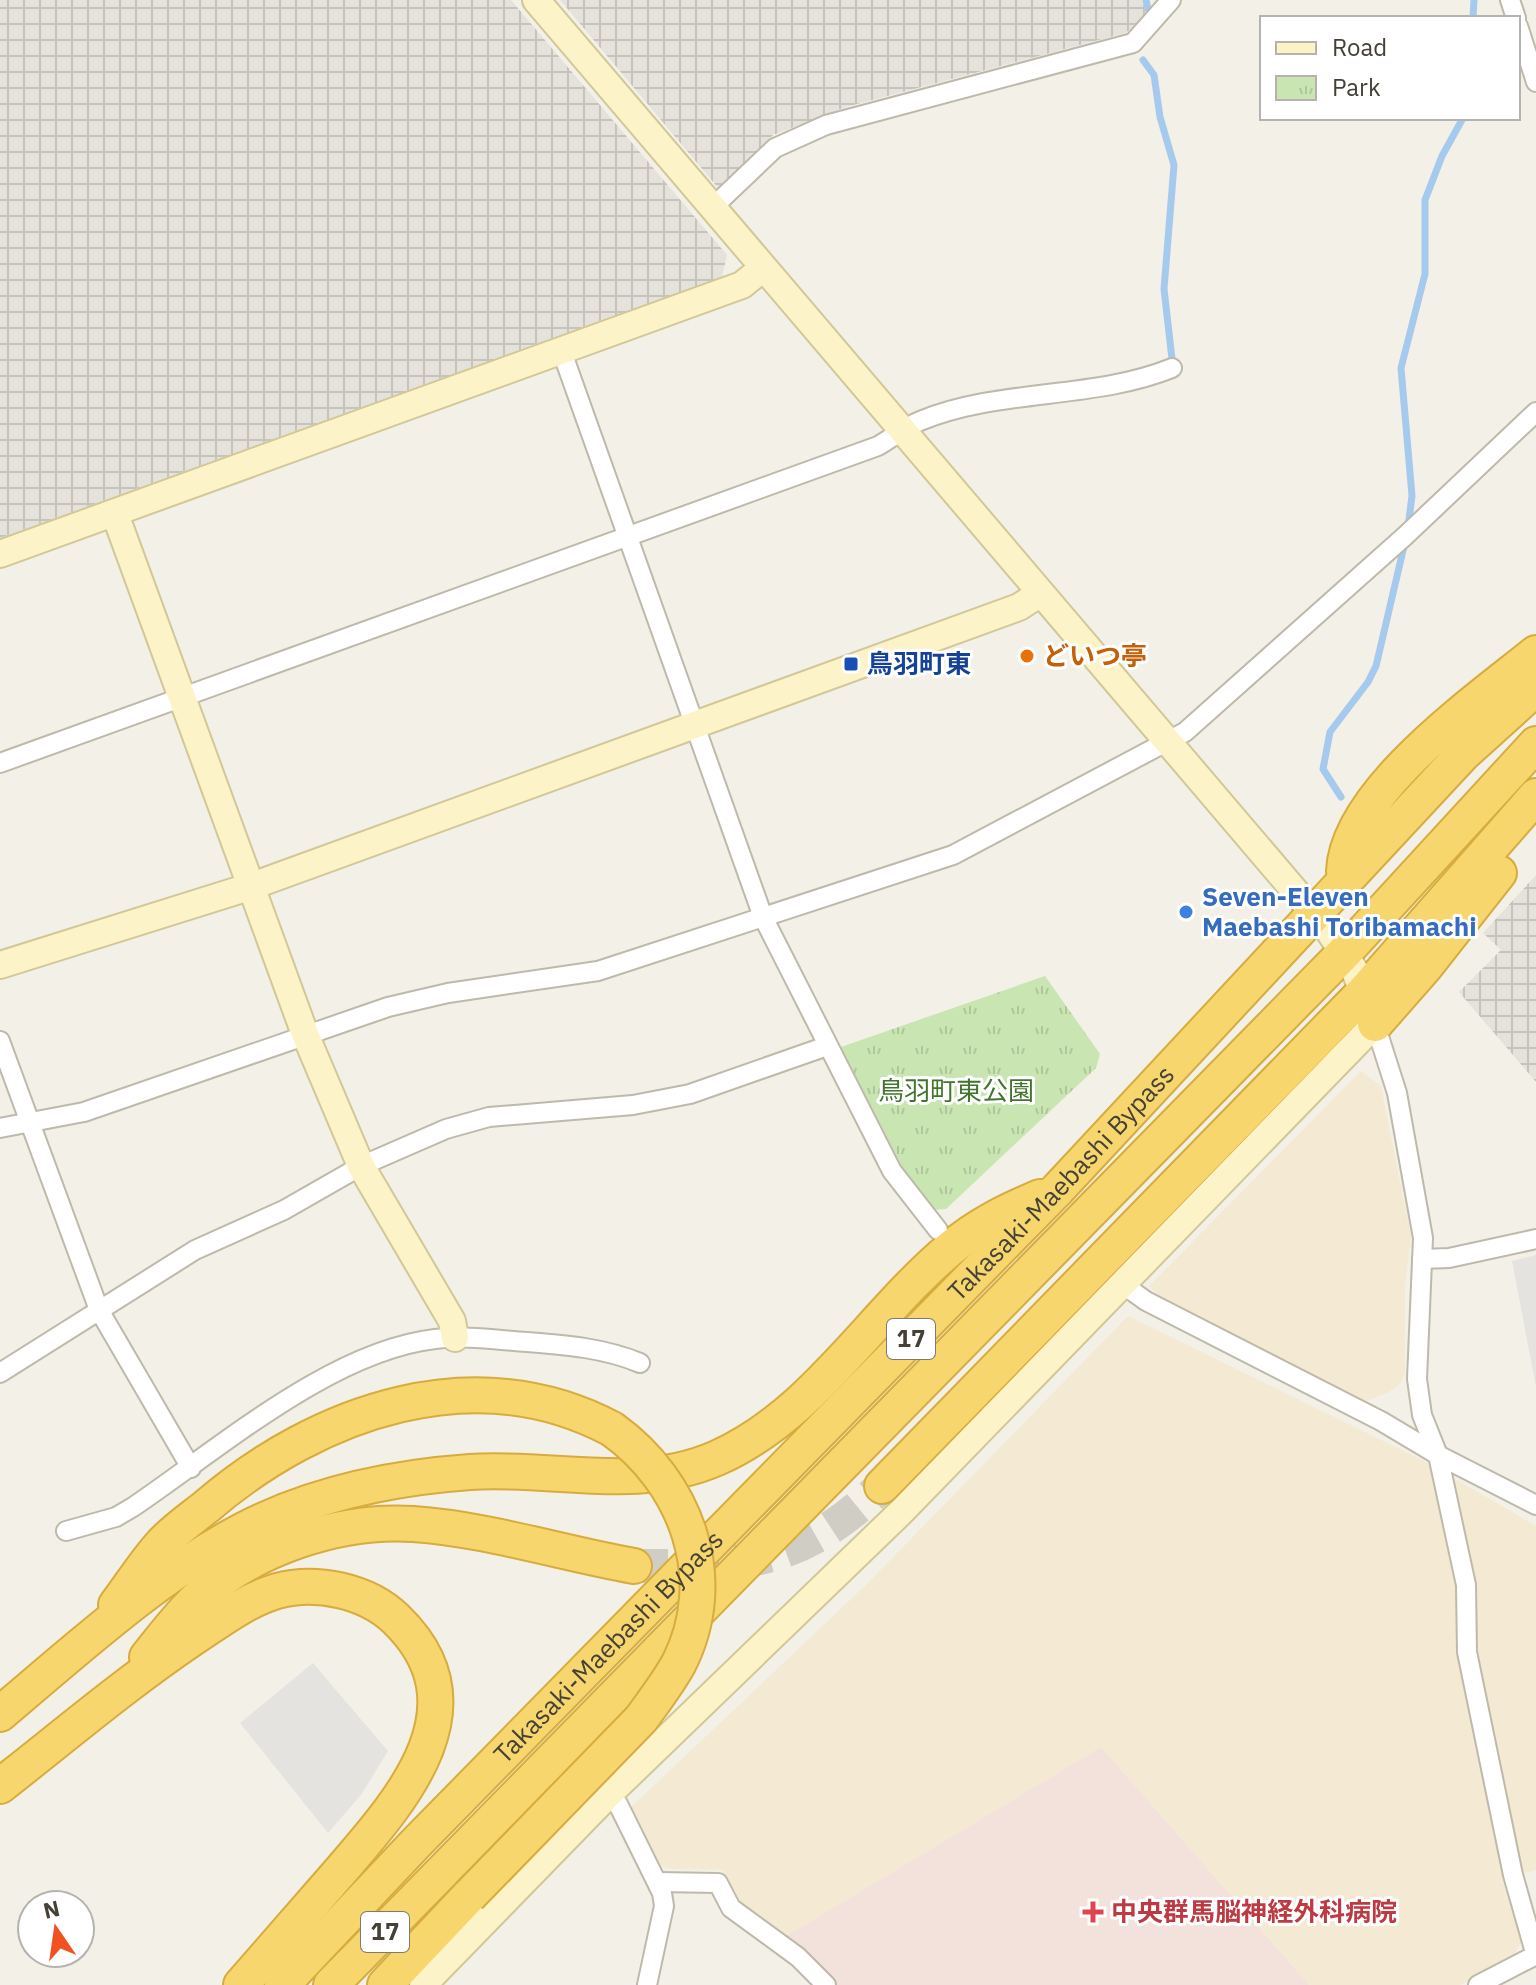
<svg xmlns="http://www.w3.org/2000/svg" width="1536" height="1985" font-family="'IBM Plex Sans','Noto Sans JP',sans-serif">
	<defs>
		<pattern id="industrial-grid" width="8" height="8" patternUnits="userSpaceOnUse" patternTransform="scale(2)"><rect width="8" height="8" fill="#e5e2dc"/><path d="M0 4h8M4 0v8" fill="none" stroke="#c6c3bd"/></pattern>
		<pattern id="park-tufts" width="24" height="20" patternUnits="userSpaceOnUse" patternTransform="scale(2)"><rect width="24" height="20" fill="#c9e5b2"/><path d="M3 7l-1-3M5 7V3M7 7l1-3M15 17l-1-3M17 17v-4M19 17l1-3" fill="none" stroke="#aec69a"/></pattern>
	</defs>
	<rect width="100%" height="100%" fill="#f3f0e7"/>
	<g fill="#f4e9d3">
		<path d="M 1361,1071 L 1381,1086 L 1411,1236 L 1405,1286 L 1405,1373 L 1400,1384 L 1389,1392 L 1366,1401 L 1354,1400 L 1163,1301 L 1149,1286 Z"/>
		<path d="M 1128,1316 L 1428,1463 L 1536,1526 L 1536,1870 L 1502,1879 L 1521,1941 L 1514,1956 L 1460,1985 L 1309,1985 L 1101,1747 L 785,1937 L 744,1908 L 723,1870 L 671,1869 L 657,1865 L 627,1811 L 868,1583 Z"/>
	</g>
	<g fill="url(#industrial-grid)">
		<path d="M 0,0 L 511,0 L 727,255 L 722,277 L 0,538 Z"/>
		<path d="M 560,0 L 1142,0 L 1145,10 L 1144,21 L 1125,33 L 846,107 L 773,135 L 719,189 Z"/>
		<path d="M 1536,875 L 1536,1082 L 1459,992 L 1501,950 L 1483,933 Z"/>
	</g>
	<path fill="#f3e1db" d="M 1101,1747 L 1309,1985 L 836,1985 L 819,1964 L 785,1937 Z"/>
	<path fill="url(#park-tufts)" d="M 1045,976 L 1100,1054 L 1096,1068 L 946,1209 L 932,1210 L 910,1182 L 841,1047 Z"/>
	<g fill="#e4e3df">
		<path d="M 1536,1255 L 1536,1387 L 1512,1261 Z"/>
		<path d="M 313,1663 L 388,1751 L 361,1795 L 328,1833 L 240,1723 Z"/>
	</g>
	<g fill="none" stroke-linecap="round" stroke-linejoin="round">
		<g stroke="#a6caed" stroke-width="7">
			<path d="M 1146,0 L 1148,9"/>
			<path d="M 1473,18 L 1474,0"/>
			<path d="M 1143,60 L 1154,75 L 1160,117 L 1174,165 L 1164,289 L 1172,359"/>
			<path d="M 1408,527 L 1412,496 L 1401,368 L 1425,274 L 1425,200 L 1442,156 L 1463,118"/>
			<path d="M 1341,797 L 1323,769 L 1330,732 L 1368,682 L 1376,666 L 1405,542"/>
		</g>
		<path stroke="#d0cdc4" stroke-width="34" stroke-dasharray="34 17" stroke-linecap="butt" d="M 634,1566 C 746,1566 797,1566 882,1486"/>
		<defs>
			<g id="street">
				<path d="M 1510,0 L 1516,18"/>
				<path d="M 1518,26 L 1536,82"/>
				<path d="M 712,208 L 775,148 L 826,125 L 1133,43 L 1171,0"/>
				<path d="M 562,352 L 763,917 L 892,1171 L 938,1230"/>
				<path d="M 0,763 L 878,446 C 892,438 905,427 920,421 C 1000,388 1093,400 1172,368"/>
				<path d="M 1375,1024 L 1397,1093 L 1423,1238 L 1417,1379 L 1422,1415 L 1438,1455 L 1466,1585 L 1467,1652 L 1513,1875 L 1536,1956"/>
				<path d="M 0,1041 L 99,1310 L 191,1468"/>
				<path d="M 0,1128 L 84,1112 L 388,1007 L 448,993 L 598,971 L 953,855 L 1185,732 L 1405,536 L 1536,412"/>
				<path d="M 1422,1259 L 1449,1258 L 1536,1239"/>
				<path d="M 1125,1286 L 1146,1301 L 1381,1421 L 1438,1455 L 1536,1505"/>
				<path d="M 0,1373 L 195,1250 L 284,1210 L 361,1166 L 446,1129 L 489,1117 L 633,1105 L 690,1094 L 827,1046"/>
				<path d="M 66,1531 L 116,1517 L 133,1507 C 219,1449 331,1351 435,1339 C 465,1335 497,1340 527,1342 C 566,1345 604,1348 640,1363"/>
				<path d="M 608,1795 L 618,1804 L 662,1893 L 664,1906 L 647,1985"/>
				<path d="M 658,1882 L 718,1883 L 731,1908 L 798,1957 L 826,1985"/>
				<path d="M 1478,1985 L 1536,1955"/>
			</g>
			<g id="secondary">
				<path d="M 115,514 L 305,1034 L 361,1166 L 452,1321 L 455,1338"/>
				<path d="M 0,554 L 742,285 L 762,269"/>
				<path d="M 0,965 L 252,886 L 1019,607 L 1039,594"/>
				<path d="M 423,1985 L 608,1795 L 901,1512 L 1375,1024 L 1355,971 L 1329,931 L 536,0"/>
			</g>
			<g id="highway">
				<path d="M 1344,871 C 1347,792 1478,700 1536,653"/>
				<path d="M 1375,1024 L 1425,967 L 1499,873"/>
				<path d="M 882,1486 L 1364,992 L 1536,796"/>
				<path d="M 116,1605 C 131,1585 144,1564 160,1546 C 173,1531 191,1519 207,1506 C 318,1411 475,1356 612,1429"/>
				<path d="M 147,1657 C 164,1636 179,1615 199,1597 C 255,1548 339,1519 413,1524 C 487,1529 561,1553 634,1566"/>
				<path d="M 0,1714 C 76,1650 173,1561 264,1520 C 328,1491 400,1477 470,1472 C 552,1466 638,1493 717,1458 C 814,1415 871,1315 951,1248 C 978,1225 1007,1211 1040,1197"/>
				<path d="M 0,1786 C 64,1736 125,1684 193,1638 C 219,1621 246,1600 277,1591 C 316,1580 367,1591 396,1619 C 488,1708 398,1804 337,1875 C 305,1912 273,1948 241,1985"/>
				<path id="s1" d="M 282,1985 L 416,1843 L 1058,1189 L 1463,754 L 1536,688"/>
				<path d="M 331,1985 L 1344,953 L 1536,744"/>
				<path d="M 385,1985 L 469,1896"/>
			</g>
		</defs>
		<use href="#street" stroke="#beb9aa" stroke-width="22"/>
		<use href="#secondary" stroke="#d1c798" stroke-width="30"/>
		<use href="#highway" stroke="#d6ac3e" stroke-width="38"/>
		<use href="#street" stroke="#fff" stroke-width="18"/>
		<use href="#secondary" stroke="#fcf4c8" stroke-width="26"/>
		<use href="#highway" stroke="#f7d66e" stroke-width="34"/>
		<defs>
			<path id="highway-bridge" d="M 469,1896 L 641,1719 C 654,1701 668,1683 679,1663 C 722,1578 686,1482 612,1429"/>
		</defs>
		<use href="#highway-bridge" stroke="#d6ac3e" stroke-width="38" stroke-linecap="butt"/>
		<use href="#highway-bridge" stroke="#f7d66e" stroke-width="34"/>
	</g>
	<circle fill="#e8710a" stroke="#fff" stroke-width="3" cx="1027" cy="656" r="8"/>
	<rect fill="#1a4fb4" stroke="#fff" stroke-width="3" x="843" y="656" width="16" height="16" rx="4"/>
	<circle fill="#3f7fe0" stroke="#fff" stroke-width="3" cx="1186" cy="912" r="8"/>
	<path fill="#e0444e" stroke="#fff" stroke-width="3" d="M1089 1900h8v8h8v8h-8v8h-8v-8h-8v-8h8z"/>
	<g text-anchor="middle" stroke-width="6" stroke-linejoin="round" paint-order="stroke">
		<g fill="#fff" stroke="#7e7a72" stroke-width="2">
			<rect x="887" y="1319" width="48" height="40" rx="6"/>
			<rect x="361" y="1912" width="48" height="40" rx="6"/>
		</g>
		<g font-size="24" font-weight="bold" fill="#464136">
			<text x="911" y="1347">17</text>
			<text x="385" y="1940">17</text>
		</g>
		<g font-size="26" font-weight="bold" fill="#c56008" stroke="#fff" text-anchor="start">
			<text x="1043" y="665">どいつ亭</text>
		</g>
		<g font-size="26" font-weight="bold" fill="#164399" stroke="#fff" text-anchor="start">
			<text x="867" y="673">鳥羽町東</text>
		</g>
		<g font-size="26" font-weight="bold" fill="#366cbe" stroke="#fff" text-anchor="start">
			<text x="1202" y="906">Seven-Eleven<tspan x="1202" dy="30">Maebashi Toribamachi</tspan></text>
		</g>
		<g font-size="26" fill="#41752c" stroke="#fff">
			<text x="956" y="1100">鳥羽町東公園</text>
		</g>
		<g font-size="26" fill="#464136" stroke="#fff">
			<text dy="9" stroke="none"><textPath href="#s1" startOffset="1118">Takasaki-Maebashi Bypass</textPath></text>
			<text dy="9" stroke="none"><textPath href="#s1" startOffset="470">Takasaki-Maebashi Bypass</textPath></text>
		</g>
		<g font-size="26" font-weight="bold" fill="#be3a42" stroke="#fff" text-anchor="start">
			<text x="1111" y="1921">中央群馬脳神経外科病院</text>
		</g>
	</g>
	<rect x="1260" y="16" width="260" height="104" fill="#ffffff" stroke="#b5b3af" stroke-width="2"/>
	<rect x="1276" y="42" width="40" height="12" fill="#fcf4c8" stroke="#b5b3af" stroke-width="2"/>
	<text x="1332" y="56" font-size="24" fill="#464136">Road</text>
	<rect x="1276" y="76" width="40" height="24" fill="url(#park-tufts)" stroke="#b5b3af" stroke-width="2"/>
	<text x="1332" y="96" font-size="24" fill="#464136">Park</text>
	<g transform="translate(56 1929) rotate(347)"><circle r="38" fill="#ffffff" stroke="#b5b3af" stroke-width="2"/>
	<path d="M0-6L14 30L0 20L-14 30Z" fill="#f05321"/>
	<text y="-12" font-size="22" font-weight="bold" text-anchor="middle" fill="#464136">N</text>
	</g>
</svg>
